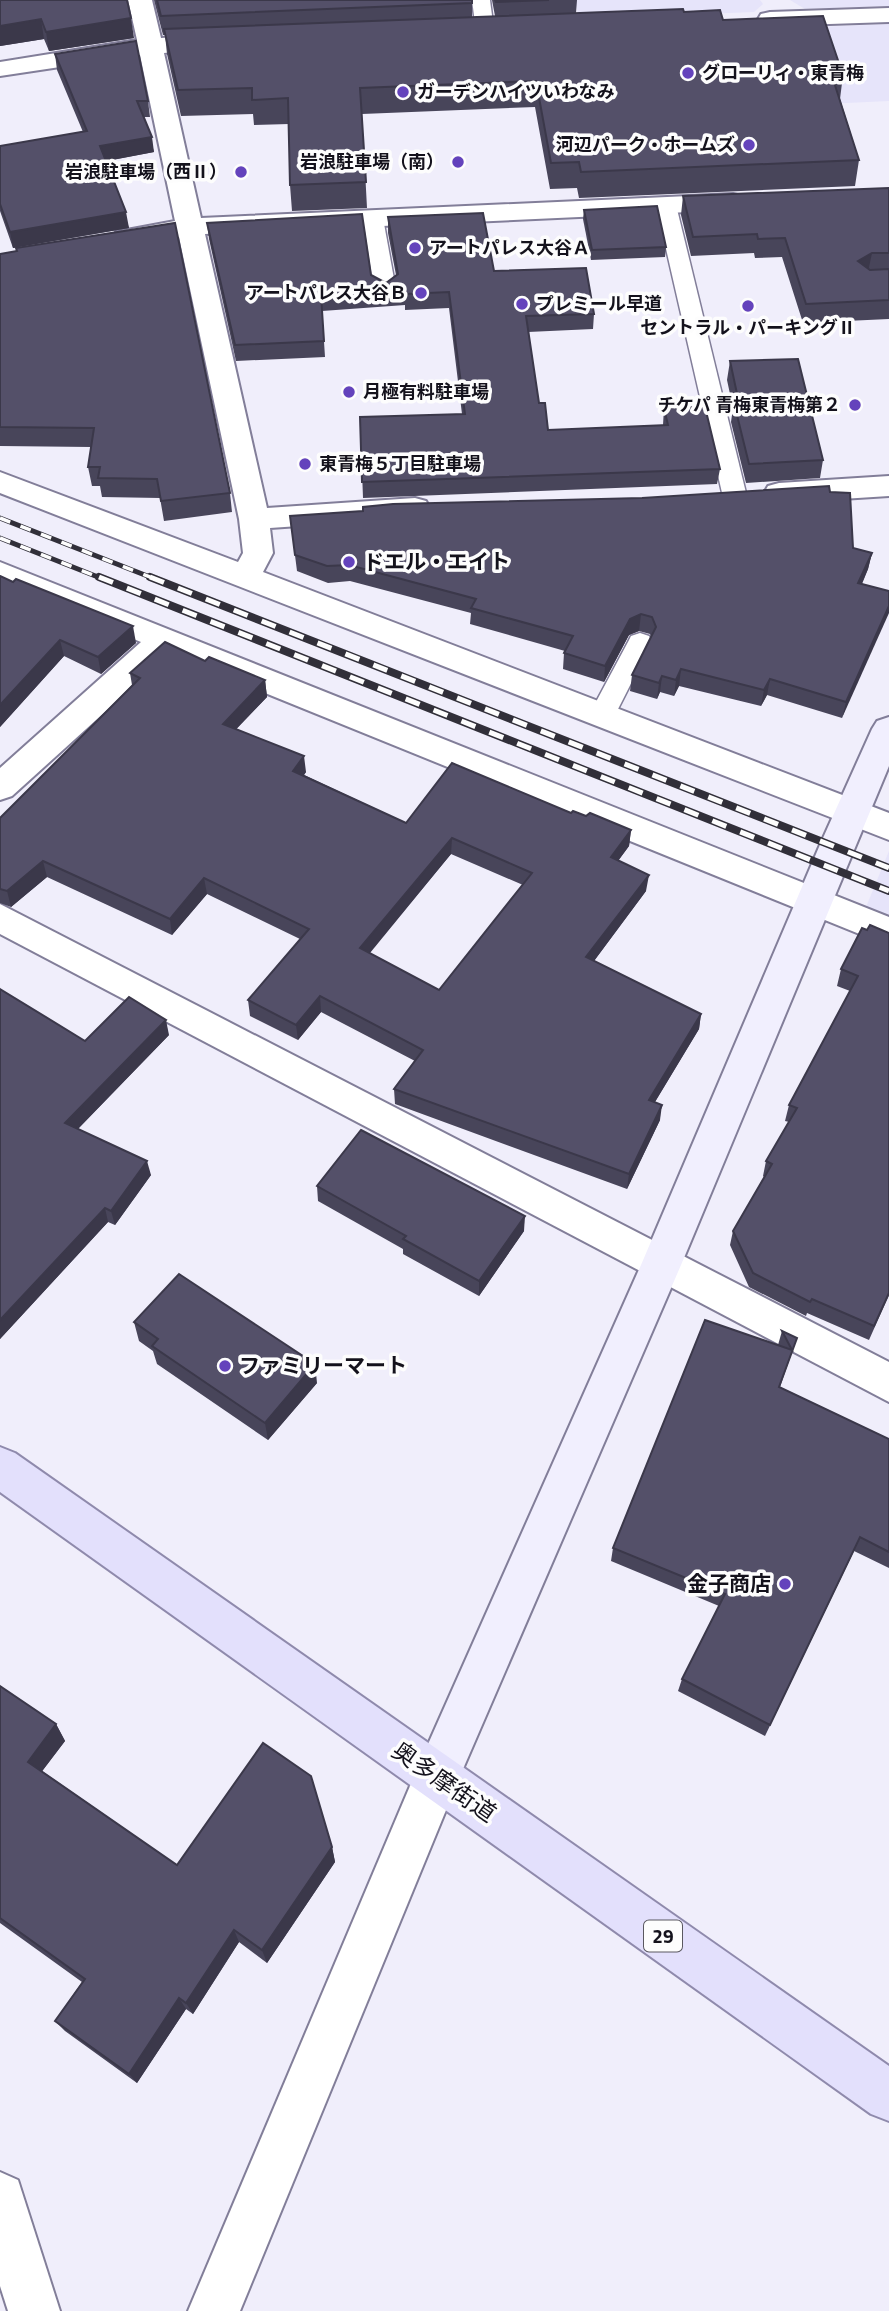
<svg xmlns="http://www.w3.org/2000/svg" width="889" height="2311" font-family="'Titillium Web','Noto Sans JP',sans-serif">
	<rect width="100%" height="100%" fill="#f0eefb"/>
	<g fill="#e6e4fa">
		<path d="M 575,0 L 760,0 L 763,4 L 754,12 L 579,19 Z"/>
		<path d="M 790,0 L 889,0 L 889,6 L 805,9 Z"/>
		<path d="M 889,24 L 889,101 L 741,108 L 719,31 Z"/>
		<path d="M 889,851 L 889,917 L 866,907 Z"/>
	</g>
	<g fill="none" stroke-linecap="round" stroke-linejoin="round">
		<defs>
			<g id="lane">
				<path d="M 472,0 L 490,0 L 494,31 L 492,35 L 485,37 L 476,31 Z"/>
				<path d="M 666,199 L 676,205 L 747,497 L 743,502 L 727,502 L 723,497 L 656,205 Z"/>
				<path d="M 373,212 L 383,218 L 396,290 L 385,296 L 374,290 L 363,218 Z"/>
				<path d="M 640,633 L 649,636 L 652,642 L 615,715 L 611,721 L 602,724 L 593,721 L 589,715 L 628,642 L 631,636 Z"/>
			</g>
			<g id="street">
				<path d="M 128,0 L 152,0 L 161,38 L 217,35 L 226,37 L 229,42 L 226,47 L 164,53 L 201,218 L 733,194 L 742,196 L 746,202 L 742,208 L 733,210 L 205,234 L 267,508 L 415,498 L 426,501 L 430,508 L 426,515 L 415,518 L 270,528 L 273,553 L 263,572 L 889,813 L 889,840 L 0,493 L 0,472 L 238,562 L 243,553 L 239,519 L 179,237 L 126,246 L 116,244 L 113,238 L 116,232 L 175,221 L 140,55 L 0,76 L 0,62 L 137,40 Z"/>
				<path d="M 889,8 L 889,22 L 770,26 L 761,24 L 758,19 L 761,14 L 770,12 Z"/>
				<path d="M 889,476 L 889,496 L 779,503 L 768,500 L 764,493 L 768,486 L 779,483 Z"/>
				<path d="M 0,562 L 889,917 L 889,946 L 169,654 L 12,796 L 0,800 L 0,768 L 141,642 L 0,585 Z"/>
				<path d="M 0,904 L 889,1362 L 889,1402 L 0,934 Z"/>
				<path d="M 437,1753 L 453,1760 L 460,1776 L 240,2311 L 188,2311 L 421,1760 Z"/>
				<path d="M 0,2172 L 18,2180 L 60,2311 L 8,2311 L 0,2286 Z"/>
			</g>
			<path id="secondary" d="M 889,717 L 889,766 L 681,1265 L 453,1792 L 437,1799 L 421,1792 L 414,1776 L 421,1760 L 641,1265 L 819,847 L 872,729 L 877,721 Z"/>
			<path id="primary" d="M 0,1447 L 15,1453 L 889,2066 L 889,2121 L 871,2114 L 0,1492 Z"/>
		</defs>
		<use href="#lane" stroke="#827e99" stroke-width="3"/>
		<use href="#street" stroke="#827e99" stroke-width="4"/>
		<use href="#secondary" stroke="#827e99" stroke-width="4"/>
		<use href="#primary" stroke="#8f8aac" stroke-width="4"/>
		<use href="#lane" fill="#fff" fill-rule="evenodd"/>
		<use href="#street" fill="#fff" fill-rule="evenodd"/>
		<use href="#secondary" fill="#f1effe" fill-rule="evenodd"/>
		<use href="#primary" fill="#e3e0fc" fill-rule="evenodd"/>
		<defs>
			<g id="rail-far1">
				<path d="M 0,518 L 155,579"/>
				<path d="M 0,538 L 103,579"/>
			</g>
			<g id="rail">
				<path d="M 99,577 L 889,891"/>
				<path d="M 150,577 L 889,868"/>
			</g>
		</defs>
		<use href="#rail-far1" stroke="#312f39" stroke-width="5"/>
		<use href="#rail" stroke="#312f39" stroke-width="8"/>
		<use href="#rail-far1" stroke="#fdfdfd" stroke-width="3.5" stroke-dasharray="11" stroke-linecap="butt"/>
		<use href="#rail" stroke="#fdfdfd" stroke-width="5" stroke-dasharray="15" stroke-linecap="butt"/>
	</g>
	<g fill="#48455a" fill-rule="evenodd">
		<path d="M 0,0 L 134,38 L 49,51 L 44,39 L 0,46 Z"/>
		<path d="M 154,0 L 472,0 L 472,17 L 495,16 L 492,0 L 577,0 L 576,13 L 684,12 L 723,20 L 843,75 L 840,99 L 859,160 L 855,186 L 579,198 L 577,188 L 550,189 L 535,107 L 362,114 L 367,208 L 292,211 L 290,185 L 289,124 L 254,125 L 253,114 L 181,116 L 167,54 L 165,35 L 163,35 Z"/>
		<path d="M 55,54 L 148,101 L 150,117 L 143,117 L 154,152 L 106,161 L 129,228 L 13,248 L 0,211 L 0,146 L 83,132 L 57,70 Z"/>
		<path d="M 889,188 L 889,319 L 803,323 L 782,257 L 755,258 L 754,253 L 691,256 L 681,215 L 683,196 Z"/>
		<path d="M 584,210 L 666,247 L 665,257 L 591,260 L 583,219 Z"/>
		<path d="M 388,217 L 494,271 L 594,314 L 593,329 L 528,332 L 539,403 L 548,430 L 663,425 L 664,408 L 720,469 L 717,484 L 363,498 L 360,417 L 462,414 L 449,308 L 405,310 L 405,305 L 322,311 L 325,357 L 236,361 L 209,239 L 207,223 L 371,275 L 386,283 L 396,275 L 388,233 Z"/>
		<path d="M 0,254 L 230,493 L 232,512 L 164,521 L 160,498 L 102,497 L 100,486 L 92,486 L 88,467 L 91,447 L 0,446 Z"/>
		<path d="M 730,361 L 823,460 L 820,478 L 746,483 L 731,422 L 733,408 L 727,380 Z"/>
		<path d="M 830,492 L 853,548 L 872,553 L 868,569 L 862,584 L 889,591 L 842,718 L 767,695 L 761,706 L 679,686 L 674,696 L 660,692 L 657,699 L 630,691 L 632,675 L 651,637 L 650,634 L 639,631 L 629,635 L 604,682 L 563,669 L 564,653 L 565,651 L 470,624 L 471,613 L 350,581 L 328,583 L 297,571 L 290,516 L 642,498 Z"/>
		<path d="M 0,576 L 136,643 L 101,674 L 64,656 L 0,727 Z"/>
		<path d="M 205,661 L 265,680 L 267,697 L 236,729 L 306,772 L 304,775 L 406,823 L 571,813 L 586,816 L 631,830 L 629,846 L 618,861 L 646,891 L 594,961 L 701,1014 L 699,1029 L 655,1102 L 660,1120 L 627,1189 L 395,1104 L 394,1089 L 415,1061 L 321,1012 L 298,1040 L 250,1016 L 248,1000 L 300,939 L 207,894 L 172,935 L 47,877 L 11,907 L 0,903 L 0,818 L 132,685 L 130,673 ZM 451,854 L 523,885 L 439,990 L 369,953 Z"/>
		<path d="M 867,930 L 889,933 L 889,1295 L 869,1340 L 807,1313 L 806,1316 L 749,1287 L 730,1245 L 733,1231 L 764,1177 L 763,1176 L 766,1161 L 789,1122 L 785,1121 L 789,1105 L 850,991 L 837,986 L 841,969 Z"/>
		<path d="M 0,989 L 85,1041 L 169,1035 L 78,1129 L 151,1175 L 115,1225 L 108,1222 L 0,1339 Z"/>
		<path d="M 317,1186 L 524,1231 L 479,1296 L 403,1254 L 403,1249 L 318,1201 Z"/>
		<path d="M 134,1322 L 317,1383 L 268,1440 L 157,1364 L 153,1351 L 139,1341 Z"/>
		<path d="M 782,1331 L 797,1338 L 780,1387 L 889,1439 L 889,1568 L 854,1551 L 765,1736 L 678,1691 L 682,1679 L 719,1606 L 611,1561 L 613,1548 L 778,1345 Z"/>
		<path d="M 0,1686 L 56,1724 L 65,1741 L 42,1771 L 177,1865 L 332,1847 L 335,1862 L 267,1963 L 239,1942 L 193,2014 L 186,2009 L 137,2083 L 65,2031 L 55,2021 L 82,1982 L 0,1923 Z"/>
	</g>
	<g fill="#3b384a">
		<path d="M 131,18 L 134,38 L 49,51 L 46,32 Z"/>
		<path d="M 41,19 L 44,39 L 0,46 L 0,26 Z"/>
		<path d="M 152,137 L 154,152 L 102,162 L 100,146 Z"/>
		<path d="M 126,212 L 129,228 L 13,248 L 10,232 Z"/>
		<path d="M 872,253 L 868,272 L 858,261 Z"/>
		<path d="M 872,553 L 868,569 L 855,599 L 858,583 Z"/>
		<path d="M 889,606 L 889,613 L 842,718 L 846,702 Z"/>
		<path d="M 641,614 L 639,631 L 629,635 L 604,682 L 605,666 L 630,619 Z"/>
		<path d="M 133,626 L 136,643 L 101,674 L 98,657 Z"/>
		<path d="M 60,640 L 64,656 L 0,727 L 0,705 Z"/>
		<path d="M 681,669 L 679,686 L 674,696 L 676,680 Z"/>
		<path d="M 662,676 L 660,692 L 657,699 L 659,683 Z"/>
		<path d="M 770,679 L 767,695 L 761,706 L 764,690 Z"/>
		<path d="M 265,680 L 267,697 L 225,741 L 223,724 Z"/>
		<path d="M 304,756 L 306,772 L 295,787 L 293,771 Z"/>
		<path d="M 631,830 L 629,846 L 609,873 L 611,857 Z"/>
		<path d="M 452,838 L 451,854 L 361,964 L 360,948 Z"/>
		<path d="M 43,861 L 47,877 L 11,907 L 7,891 Z"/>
		<path d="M 649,875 L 646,891 L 585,973 L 586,957 Z"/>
		<path d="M 204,878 L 207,894 L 172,935 L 170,919 Z"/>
		<path d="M 320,996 L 321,1012 L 298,1040 L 296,1025 Z"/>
		<path d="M 701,1014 L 699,1029 L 647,1115 L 649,1100 Z"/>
		<path d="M 166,1020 L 169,1035 L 69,1138 L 65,1123 Z"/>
		<path d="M 662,1105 L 660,1120 L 627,1189 L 629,1174 Z"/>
		<path d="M 147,1161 L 151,1175 L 115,1225 L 111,1211 Z"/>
		<path d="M 105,1208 L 108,1222 L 0,1339 L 0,1320 Z"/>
		<path d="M 525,1216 L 524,1231 L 479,1296 L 479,1281 Z"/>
		<path d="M 315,1364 L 317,1383 L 268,1440 L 265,1423 Z"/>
		<path d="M 56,1724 L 65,1741 L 37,1778 L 28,1762 Z"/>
		<path d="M 332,1847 L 335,1862 L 267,1963 L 262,1950 Z"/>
		<path d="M 234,1930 L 239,1942 L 193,2014 L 186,2003 Z"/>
		<path d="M 179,1998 L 186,2009 L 137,2083 L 129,2074 Z"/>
	</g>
	<g fill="#545069" stroke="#3b384a" stroke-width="2" fill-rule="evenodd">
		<path d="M 0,0 L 127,0 L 131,18 L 46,32 L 41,19 L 0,26 Z"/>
		<path d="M 157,0 L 472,0 L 472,3 L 161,16 Z"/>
		<path d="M 495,0 L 549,0 L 496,2 Z"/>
		<path d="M 683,9 L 684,12 L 720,10 L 723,20 L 823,16 L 843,75 L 832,76 L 859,160 L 581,172 L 579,162 L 551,163 L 536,81 L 360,88 L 366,182 L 290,185 L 288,98 L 252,100 L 252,88 L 178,90 L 164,29 Z"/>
		<path d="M 136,41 L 148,101 L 137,101 L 152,137 L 100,146 L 126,212 L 10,232 L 0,204 L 0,146 L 87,131 L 55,54 Z"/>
		<path d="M 889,188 L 889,253 L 872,253 L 858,261 L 870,270 L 889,269 L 889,300 L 806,304 L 785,238 L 758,239 L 757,234 L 693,237 L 683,196 Z"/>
		<path d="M 657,206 L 666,247 L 592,250 L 584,210 Z"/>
		<path d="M 483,213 L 494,271 L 586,268 L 594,314 L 526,316 L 539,403 L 545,403 L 548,430 L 668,425 L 664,408 L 705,407 L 720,469 L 362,482 L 360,417 L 465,414 L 449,292 L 405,294 L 405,289 L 321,295 L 324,341 L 235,345 L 207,223 L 362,214 L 371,275 L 386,283 L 398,274 L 388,217 Z"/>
		<path d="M 175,223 L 230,493 L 161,501 L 157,479 L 98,478 L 100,467 L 88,467 L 94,428 L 0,427 L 0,254 L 17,251 L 16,248 Z"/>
		<path d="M 798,359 L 823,460 L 749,464 L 734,403 L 739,403 L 730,361 Z"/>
		<path d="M 829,486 L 830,492 L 850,493 L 853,548 L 872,553 L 858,583 L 889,591 L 889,606 L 846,702 L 770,679 L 764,690 L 681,669 L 676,680 L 662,676 L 659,683 L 632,675 L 656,627 L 652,617 L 641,614 L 630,619 L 605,666 L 564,653 L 573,636 L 471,608 L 476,599 L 349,565 L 327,566 L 295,555 L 290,516 L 363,511 L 363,507 L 393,504 L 642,498 Z"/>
		<path d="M 0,576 L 13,582 L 16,579 L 133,626 L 98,657 L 60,640 L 0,705 Z"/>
		<path d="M 165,642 L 205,661 L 209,657 L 265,680 L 223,724 L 304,756 L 293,771 L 406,823 L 452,763 L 571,813 L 573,811 L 586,816 L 590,813 L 631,830 L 611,857 L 649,875 L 586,957 L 701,1014 L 649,1100 L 662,1105 L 629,1174 L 394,1089 L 423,1050 L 320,996 L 296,1025 L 248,1000 L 309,929 L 204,878 L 170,919 L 43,861 L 7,891 L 0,889 L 0,818 L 140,678 L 130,673 ZM 452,838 L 532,873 L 439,990 L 360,948 Z"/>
		<path d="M 870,925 L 889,933 L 889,1293 L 874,1326 L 812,1299 L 810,1302 L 753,1273 L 733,1231 L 772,1164 L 766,1161 L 797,1108 L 789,1105 L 858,976 L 841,969 L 862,928 L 867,930 Z"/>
		<path d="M 0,989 L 85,1041 L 129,997 L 166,1020 L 65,1123 L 147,1161 L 111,1211 L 105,1208 L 0,1320 Z"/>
		<path d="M 361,1130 L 525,1216 L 479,1281 L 403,1239 L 406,1236 L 317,1186 Z"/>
		<path d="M 179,1274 L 315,1364 L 265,1423 L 152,1346 L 158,1339 L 134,1322 Z"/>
		<path d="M 705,1320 L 792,1350 L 782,1331 L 797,1338 L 779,1387 L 889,1439 L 889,1552 L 860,1537 L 770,1725 L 682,1679 L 725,1594 L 613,1548 Z"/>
		<path d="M 0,1686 L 56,1724 L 28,1762 L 177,1865 L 263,1743 L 311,1776 L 332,1847 L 262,1950 L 234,1930 L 186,2003 L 179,1998 L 129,2074 L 55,2021 L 85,1979 L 0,1918 Z"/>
	</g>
	<g fill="#6443bc" stroke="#fdfdfd" stroke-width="2.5">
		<circle cx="688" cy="73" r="7"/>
		<circle cx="403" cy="92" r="7"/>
		<circle cx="749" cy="145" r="7"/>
		<circle cx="458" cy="162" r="7"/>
		<circle cx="241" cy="172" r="7"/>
		<circle cx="415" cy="248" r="7"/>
		<circle cx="421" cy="293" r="7"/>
		<circle cx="522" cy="304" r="7"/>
		<circle cx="748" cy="306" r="7"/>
		<circle cx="349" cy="392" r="7"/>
		<circle cx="855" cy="405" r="7"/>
		<circle cx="305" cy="464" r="7"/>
		<circle cx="349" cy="562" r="7"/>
		<circle cx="225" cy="1366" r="7"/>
		<circle cx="785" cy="1584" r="7"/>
	</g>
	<g text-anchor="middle" stroke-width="7" stroke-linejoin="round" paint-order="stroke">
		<g font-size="18" font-weight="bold" fill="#14121c" stroke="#fdfdfd" text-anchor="start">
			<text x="702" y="79">グローリィ・東青梅</text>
			<text x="417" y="98">ガーデンハイツいわなみ</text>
			<text x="735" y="151" text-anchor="end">河辺パーク・ホームズ</text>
			<text x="444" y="168" text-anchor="end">岩浪駐車場（南）</text>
			<text x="227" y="178" text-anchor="end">岩浪駐車場（西Ⅱ）</text>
			<text x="429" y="254">アートパレス大谷Ａ</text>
			<text x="407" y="299" text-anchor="end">アートパレス大谷Ｂ</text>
			<text x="536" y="310">プレミール早道</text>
			<text x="748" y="334" text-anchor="middle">セントラル・パーキングⅡ</text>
			<text x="363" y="398">月極有料駐車場</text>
			<text x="841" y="411" text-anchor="end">チケパ 青梅東青梅第２</text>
			<text x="319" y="470">東青梅５丁目駐車場</text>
		</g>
		<rect fill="#fdfdfd" stroke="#5a5860" stroke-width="2" x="644" y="1920.5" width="38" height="31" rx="5"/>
		<g font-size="19" font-weight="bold" fill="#14121c">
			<text x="663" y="1943">29</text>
		</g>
		<g font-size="21" font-weight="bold" fill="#14121c" stroke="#fdfdfd" text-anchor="start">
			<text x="363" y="569">ドエル・エイト</text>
			<text x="239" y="1373">ファミリーマート</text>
			<text x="771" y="1591" text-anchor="end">金子商店</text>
		</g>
		<g font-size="24" fill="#14121c" stroke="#fdfdfd">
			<text transform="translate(444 1782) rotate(35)" y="8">奥多摩街道</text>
		</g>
	</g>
</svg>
